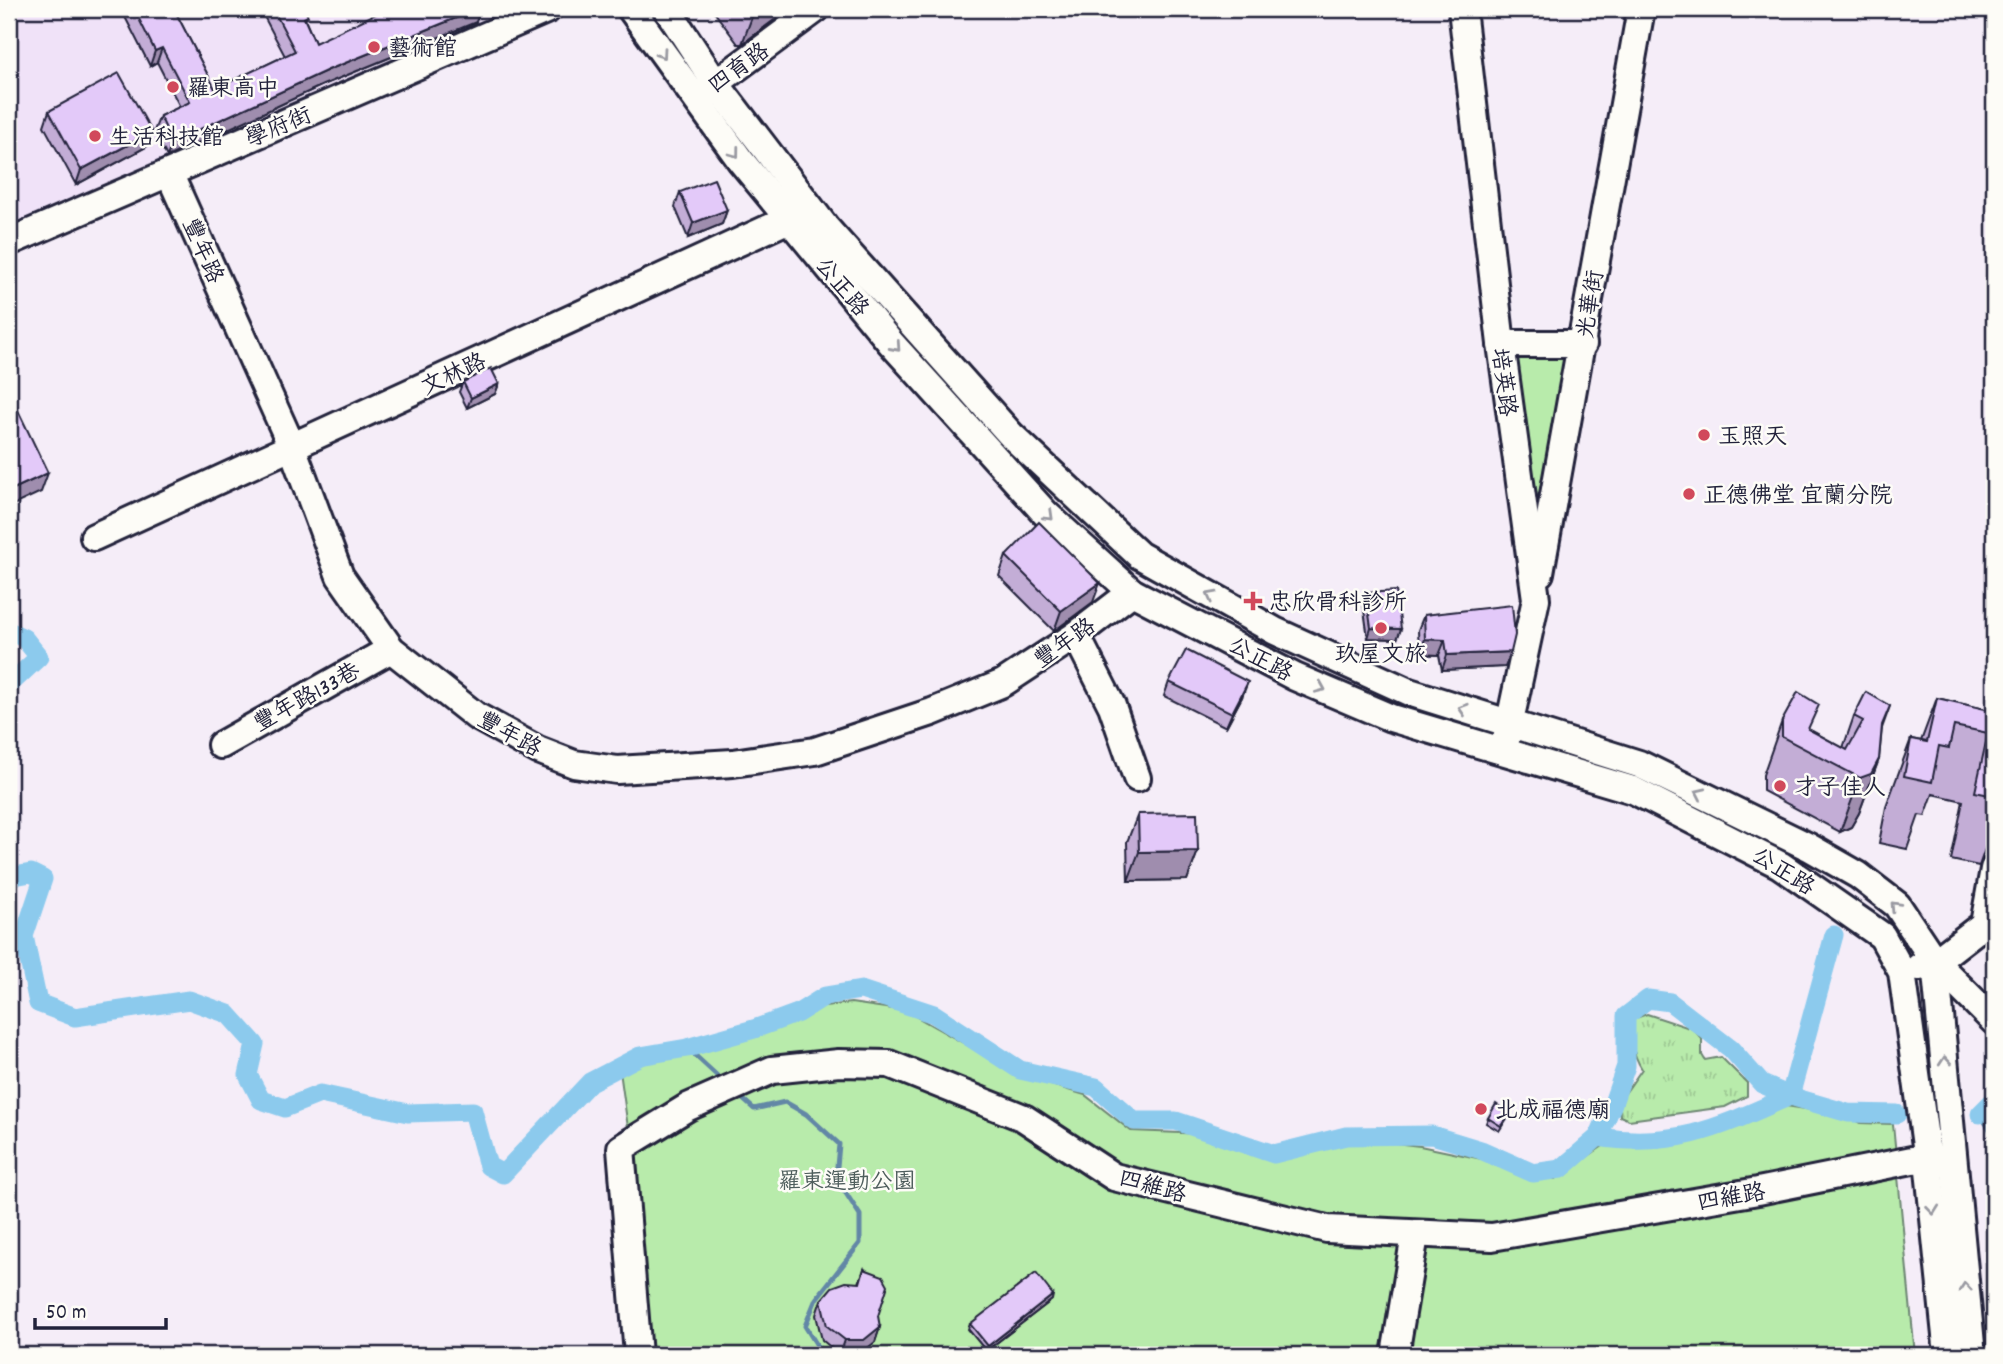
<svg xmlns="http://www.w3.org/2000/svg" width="2003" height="1364" font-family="Dekko,'LXGW WenKai TC',sans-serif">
	<defs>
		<pattern id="grass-tufts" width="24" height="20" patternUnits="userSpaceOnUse" patternTransform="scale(1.75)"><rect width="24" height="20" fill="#b8ebab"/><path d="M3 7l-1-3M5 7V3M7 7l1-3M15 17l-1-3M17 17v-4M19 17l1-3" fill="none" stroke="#9ec994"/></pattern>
	</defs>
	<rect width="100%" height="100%" fill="#f5edf8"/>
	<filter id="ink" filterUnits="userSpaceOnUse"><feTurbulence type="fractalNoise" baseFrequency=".0143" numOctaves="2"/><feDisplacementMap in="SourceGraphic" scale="14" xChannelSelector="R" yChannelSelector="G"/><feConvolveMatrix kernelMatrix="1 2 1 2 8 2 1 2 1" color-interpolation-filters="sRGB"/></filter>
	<g filter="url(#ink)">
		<path fill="#f0e2f8" d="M 9,9 L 516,9 L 9,228 Z"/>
		<path fill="url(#grass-tufts)" stroke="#6d8673" stroke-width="2" d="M 1647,1014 L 1693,1029 L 1702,1039 L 1702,1055 L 1705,1060 L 1721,1057 L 1747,1083 L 1747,1096 L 1725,1107 L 1629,1120 L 1620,1116 L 1619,1102 L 1642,1069 C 1632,1053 1630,1038 1633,1019 Z"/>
		<g fill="#b8ebab" stroke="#6d8673" stroke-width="2">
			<path d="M 1501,344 L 1583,344 L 1552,496 L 1520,495 Z"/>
			<path d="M 851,1003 L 906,1011 L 1024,1077 L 1085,1095 L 1131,1131 L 1206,1134 L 1283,1151 L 1360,1139 L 1420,1146 L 1501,1163 L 1555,1179 L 1606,1144 L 1712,1131 L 1773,1104 L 1844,1115 L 1860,1123 L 1893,1124 L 1915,1355 L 643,1355 L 632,1156 L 619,1064 L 696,1051 L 789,1010 Z"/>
		</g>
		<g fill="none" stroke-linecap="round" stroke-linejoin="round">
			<g stroke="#6287a6" stroke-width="5">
				<path d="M 687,1048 L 725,1083"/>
				<path d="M 737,1094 L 754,1109 L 785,1102 L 806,1114 L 839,1144 L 836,1178 L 860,1215 L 860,1243 L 816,1299 L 805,1326 L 823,1355"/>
				<path d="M 1980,1114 L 1994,1136"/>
			</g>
			<g stroke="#8ccaed" stroke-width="19">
				<path d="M 9,631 L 24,638 L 39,657 L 9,685"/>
				<path d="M 9,877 L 31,873 L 43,879 L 24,936 L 38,1003 L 75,1017 L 189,1000 L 228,1014 L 255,1044 L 248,1075 L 261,1100 L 285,1108 L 320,1094 L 408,1113 L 473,1111 L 488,1166 L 503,1174 L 590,1082 L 640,1056 L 687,1048 L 754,1029 L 798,1013 L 825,996 L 861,990 L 934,1014 L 1020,1070 L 1096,1087 L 1134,1121 L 1176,1121 L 1274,1154 L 1346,1136 L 1432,1135 L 1481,1150 L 1533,1173 L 1561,1169 L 1598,1137 L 1612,1106 L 1626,1066 L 1626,1016 L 1648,999 L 1670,1002 L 1731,1049 L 1762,1084 L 1790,1096 L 1848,1113 L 1897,1114"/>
				<path d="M 1980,1114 L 1994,1100"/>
				<path d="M 1598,1137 C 1676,1149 1720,1127 1790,1096 L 1834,935"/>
			</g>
			<defs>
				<g id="minor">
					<path d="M 631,9 L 741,161 L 891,343 L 1046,514 L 1132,592 L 1295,677 L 1391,718 L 1633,790 L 1780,865 L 1882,936 L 1902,972 L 1928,1160 L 1948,1355"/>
					<path d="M 667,9 L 716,84 L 826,228 L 1011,435 L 1139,555 L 1275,631 L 1409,692 L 1639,764 L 1809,847 L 1858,875 L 1897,905 L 1935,962 L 1972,1355"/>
					<path d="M 1462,9 L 1501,344 L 1536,599 L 1506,740"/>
					<path d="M 704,92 L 816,9"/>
					<path d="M 169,173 L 292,447 L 340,576 L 391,649 L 476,716 L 538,750 L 574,764 L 617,770 L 733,763 L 815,751 L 932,712 L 1003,683 L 1076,635 L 1132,592"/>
					<path d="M 9,242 L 548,9"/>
					<path d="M 1501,344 L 1583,344"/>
					<path d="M 94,537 L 787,220 L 801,210"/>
					<path d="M 1540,573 L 1641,9"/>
					<path d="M 1076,635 L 1112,706 L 1137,778"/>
					<path d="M 221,745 L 391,649"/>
					<path d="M 1935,962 L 1994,1021"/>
					<path d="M 1919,967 L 1935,962 L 1984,924 L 1994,869"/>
					<path d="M 638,1355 L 621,1148 L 688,1107 L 772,1070 L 839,1063 L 889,1064 L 1024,1118 L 1114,1177 L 1327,1229 L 1492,1237 L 1758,1191 L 1912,1160 L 1946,1158"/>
					<path d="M 1395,1355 L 1415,1235"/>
				</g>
			</defs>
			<use href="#minor" stroke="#22223b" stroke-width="32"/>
			<use href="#minor" stroke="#fdfcf7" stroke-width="26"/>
		</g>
		<g fill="#c3add6" stroke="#22223b" stroke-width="2">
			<path d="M 121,9 L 174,9 L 215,89 L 285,56 L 260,9 L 304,9 L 306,22 L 315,43 L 476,22 L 323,85 L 167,157 L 154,131 L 160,116 L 180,107 L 157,62 L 150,66 Z"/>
			<path d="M 712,9 L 789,9 L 742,44 L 738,44 Z"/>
			<path d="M 49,111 L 146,147 L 76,185 L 44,126 Z"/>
			<path d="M 680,192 L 727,210 L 722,224 L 688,238 L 675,207 Z"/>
			<path d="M 463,382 L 499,384 L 495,394 L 467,408 L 459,392 Z"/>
			<path d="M 1006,556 L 1093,602 L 1054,631 L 999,576 Z"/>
			<path d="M 1366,593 L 1401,629 L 1397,639 L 1368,638 L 1363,603 Z"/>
			<path d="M 1424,615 L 1505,667 L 1442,670 L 1439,655 L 1419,654 L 1418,630 Z"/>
			<path d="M 1169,682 L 1242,697 L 1226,727 L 1164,696 Z"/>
			<path d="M 1937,698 L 1994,711 L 1994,823 L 1979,866 L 1951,860 L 1963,801 L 1933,794 L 1925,816 L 1919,815 L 1907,849 L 1879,843 L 1886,807 L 1911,739 L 1921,741 Z"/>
			<path d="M 1854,716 L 1882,728 L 1879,759 L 1859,813 L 1851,827 L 1840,832 L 1763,791 L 1763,775 L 1782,721 L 1810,730 L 1843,748 Z"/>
			<path d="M 1138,814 L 1198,851 L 1187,880 L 1128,881 L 1127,842 Z"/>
			<path d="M 1508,1117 L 1499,1131 L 1486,1123 L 1488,1118 Z"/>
			<path d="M 864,1269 L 880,1327 L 875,1342 L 859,1355 L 840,1355 L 822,1340 L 816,1315 L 821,1300 L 859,1283 Z"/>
			<path d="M 1052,1300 L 986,1351 L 968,1329 L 970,1324 Z"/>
		</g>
		<g fill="#9f8dae" stroke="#22223b" stroke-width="2">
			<path d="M 478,9 L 480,9 L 476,22 L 323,85 L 167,157 L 172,142 L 328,70 Z"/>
			<path d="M 755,9 L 789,9 L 742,44 Z"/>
			<path d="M 162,48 L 157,62 L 150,66 L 155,51 Z"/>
			<path d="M 152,132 L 146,147 L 76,185 L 81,170 Z"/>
			<path d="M 727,210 L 722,224 L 688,238 L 693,223 Z"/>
			<path d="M 499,384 L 495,394 L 467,408 L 471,398 Z"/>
			<path d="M 48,473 L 41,492 L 9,507 L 9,491 Z"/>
			<path d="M 1100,583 L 1093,602 L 1054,631 L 1061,611 Z"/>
			<path d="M 1371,628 L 1401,629 L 1397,639 L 1368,638 Z"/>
			<path d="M 1425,639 L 1445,640 L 1439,655 L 1419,654 Z"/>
			<path d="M 1511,652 L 1505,667 L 1442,670 L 1447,655 Z"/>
			<path d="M 1248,682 L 1242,697 L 1226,727 L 1232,713 Z"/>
			<path d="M 1890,706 L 1871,759 L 1879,759 L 1859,813 L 1851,827 L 1840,832 L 1860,778 Z"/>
			<path d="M 1198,851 L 1187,880 L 1128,881 L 1139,852 Z"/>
			<path d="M 1053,1295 L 1052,1300 L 986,1351 L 988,1346 Z"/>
			<path d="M 880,1327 L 875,1342 L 859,1355 L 840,1355 L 845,1340 Z"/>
		</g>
		<g fill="#e3c9f9" stroke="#22223b" stroke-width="2">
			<path d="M 134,9 L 174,9 L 215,89 L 295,51 L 273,9 L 304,9 L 308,16 L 304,18 L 315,43 L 386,9 L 478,9 L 328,70 L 172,142 L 160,116 L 190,102 L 162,48 L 155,51 Z"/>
			<path d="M 119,73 L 152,132 L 81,170 L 49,111 Z"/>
			<path d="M 714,179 L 727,210 L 693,223 L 680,192 Z"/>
			<path d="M 491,368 L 499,384 L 471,398 L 463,382 Z"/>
			<path d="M 14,402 L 48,473 L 9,491 L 9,404 Z"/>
			<path d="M 1039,522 L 1100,583 L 1061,611 L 1006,556 Z"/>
			<path d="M 1396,591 L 1401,629 L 1371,628 L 1366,593 Z"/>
			<path d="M 1512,605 L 1515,635 L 1511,652 L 1447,655 L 1445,640 L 1425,639 L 1424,615 Z"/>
			<path d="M 1186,650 L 1248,682 L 1232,713 L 1169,682 Z"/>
			<path d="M 1798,692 L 1819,705 L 1808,729 L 1847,750 L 1863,721 L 1854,716 L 1866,692 L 1890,706 L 1882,725 L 1879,759 L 1871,774 L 1860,778 L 1782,737 L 1782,721 Z"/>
			<path d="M 1937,698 L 1994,711 L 1994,796 L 1975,792 L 1988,733 L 1954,726 L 1949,748 L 1939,746 L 1932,782 L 1904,776 L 1911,739 L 1927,742 Z"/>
			<path d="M 1197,813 L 1198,851 L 1139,852 L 1138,814 Z"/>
			<path d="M 1496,1104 L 1509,1113 L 1501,1126 L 1488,1118 Z"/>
			<path d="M 864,1269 L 883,1276 L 888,1285 L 878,1316 L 880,1327 L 864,1340 L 845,1340 L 827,1326 L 821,1300 L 832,1287 L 846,1282 L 860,1283 Z"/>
			<path d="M 1036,1273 L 1053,1295 L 988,1346 L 970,1324 Z"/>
		</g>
		<defs><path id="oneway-chevron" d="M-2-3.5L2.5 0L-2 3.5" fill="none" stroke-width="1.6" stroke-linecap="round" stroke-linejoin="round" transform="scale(1.75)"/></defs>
		<g stroke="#9a9aa2">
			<use href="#oneway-chevron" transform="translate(662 54) rotate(55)"/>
			<use href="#oneway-chevron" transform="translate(735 153) rotate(53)"/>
			<use href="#oneway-chevron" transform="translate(896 347) rotate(48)"/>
			<use href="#oneway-chevron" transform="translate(1049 516) rotate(44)"/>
			<use href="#oneway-chevron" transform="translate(1211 596) rotate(-152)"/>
			<use href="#oneway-chevron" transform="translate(1321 688) rotate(23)"/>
			<use href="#oneway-chevron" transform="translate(1463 709) rotate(-162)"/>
			<use href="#oneway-chevron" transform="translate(1700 793) rotate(-155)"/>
			<use href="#oneway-chevron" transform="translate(1895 906) rotate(-133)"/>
			<use href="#oneway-chevron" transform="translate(1945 1061) rotate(-95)"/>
			<use href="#oneway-chevron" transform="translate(1933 1210) rotate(84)"/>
			<use href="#oneway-chevron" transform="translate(1965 1287) rotate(-95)"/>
		</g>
	</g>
	<g fill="#d1495b" stroke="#fdfcf7" stroke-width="2.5">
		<circle cx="374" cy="47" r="7"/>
		<circle cx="173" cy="87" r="7"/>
		<circle cx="95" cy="136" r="7"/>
		<circle cx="1704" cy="435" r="7"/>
		<circle cx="1689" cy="494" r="7"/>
		<path d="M1249.5 590.5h7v7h7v7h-7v7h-7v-7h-7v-7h7z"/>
		<circle cx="1381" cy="628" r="7"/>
		<circle cx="1780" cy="786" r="7"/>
		<circle cx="1481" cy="1109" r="7"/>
	</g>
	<g text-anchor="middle" stroke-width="5" stroke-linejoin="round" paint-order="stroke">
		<g font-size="23" fill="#22223b" stroke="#fdfcf7" text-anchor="start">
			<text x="388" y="55">藝術館</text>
			<text x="187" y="95">羅東高中</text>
			<text x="109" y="144">生活科技館</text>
			<text x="1718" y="443">玉照天</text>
			<text x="1703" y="502">正德佛堂 宜蘭分院</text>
			<text x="1269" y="609">忠欣骨科診所</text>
			<text x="1381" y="661" text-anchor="middle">玖屋文旅</text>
			<text x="1794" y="794">才子佳人</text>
			<text x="1495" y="1117">北成福德廟</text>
		</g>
		<g font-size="23" fill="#22223b" stroke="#fdfcf7">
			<text transform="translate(738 67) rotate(-36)" y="8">四育路</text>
			<text transform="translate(278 126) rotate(-23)" y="8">學府街</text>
			<text transform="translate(204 250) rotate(66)" y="8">豐年路</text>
			<text transform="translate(843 286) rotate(50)" y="8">公正路</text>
			<text transform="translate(1589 304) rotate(-81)" y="8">光華街</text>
			<text transform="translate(453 373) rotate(-25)" y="8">文林路</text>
			<text transform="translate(1505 382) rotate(83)" y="8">培英路</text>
			<text transform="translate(1064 642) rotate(-35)" y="8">豐年路</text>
			<text transform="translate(1261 658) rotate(28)" y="8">公正路</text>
			<text transform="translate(306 696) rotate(-29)" y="8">豐年路133巷</text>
			<text transform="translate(510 733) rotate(29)" y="8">豐年路</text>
			<text transform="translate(1784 870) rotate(32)" y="8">公正路</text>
			<text transform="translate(1153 1185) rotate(15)" y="8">四維路</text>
			<text transform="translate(1731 1196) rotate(-10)" y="8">四維路</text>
		</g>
		<g font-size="23" fill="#4f5e5d" stroke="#fdfcf7">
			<text x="847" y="1188">羅東運動公園</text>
		</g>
	</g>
	<rect width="2003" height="1364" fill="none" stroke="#fdfcf7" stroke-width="35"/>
	<rect x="18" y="18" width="1968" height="1329" fill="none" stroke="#22223b" stroke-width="2.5" filter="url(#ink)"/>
	<path d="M35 1318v10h131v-10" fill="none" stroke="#22223b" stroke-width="3.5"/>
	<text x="46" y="1318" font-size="21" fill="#22223b" stroke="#fdfcf7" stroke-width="5" paint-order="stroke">50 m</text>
</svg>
